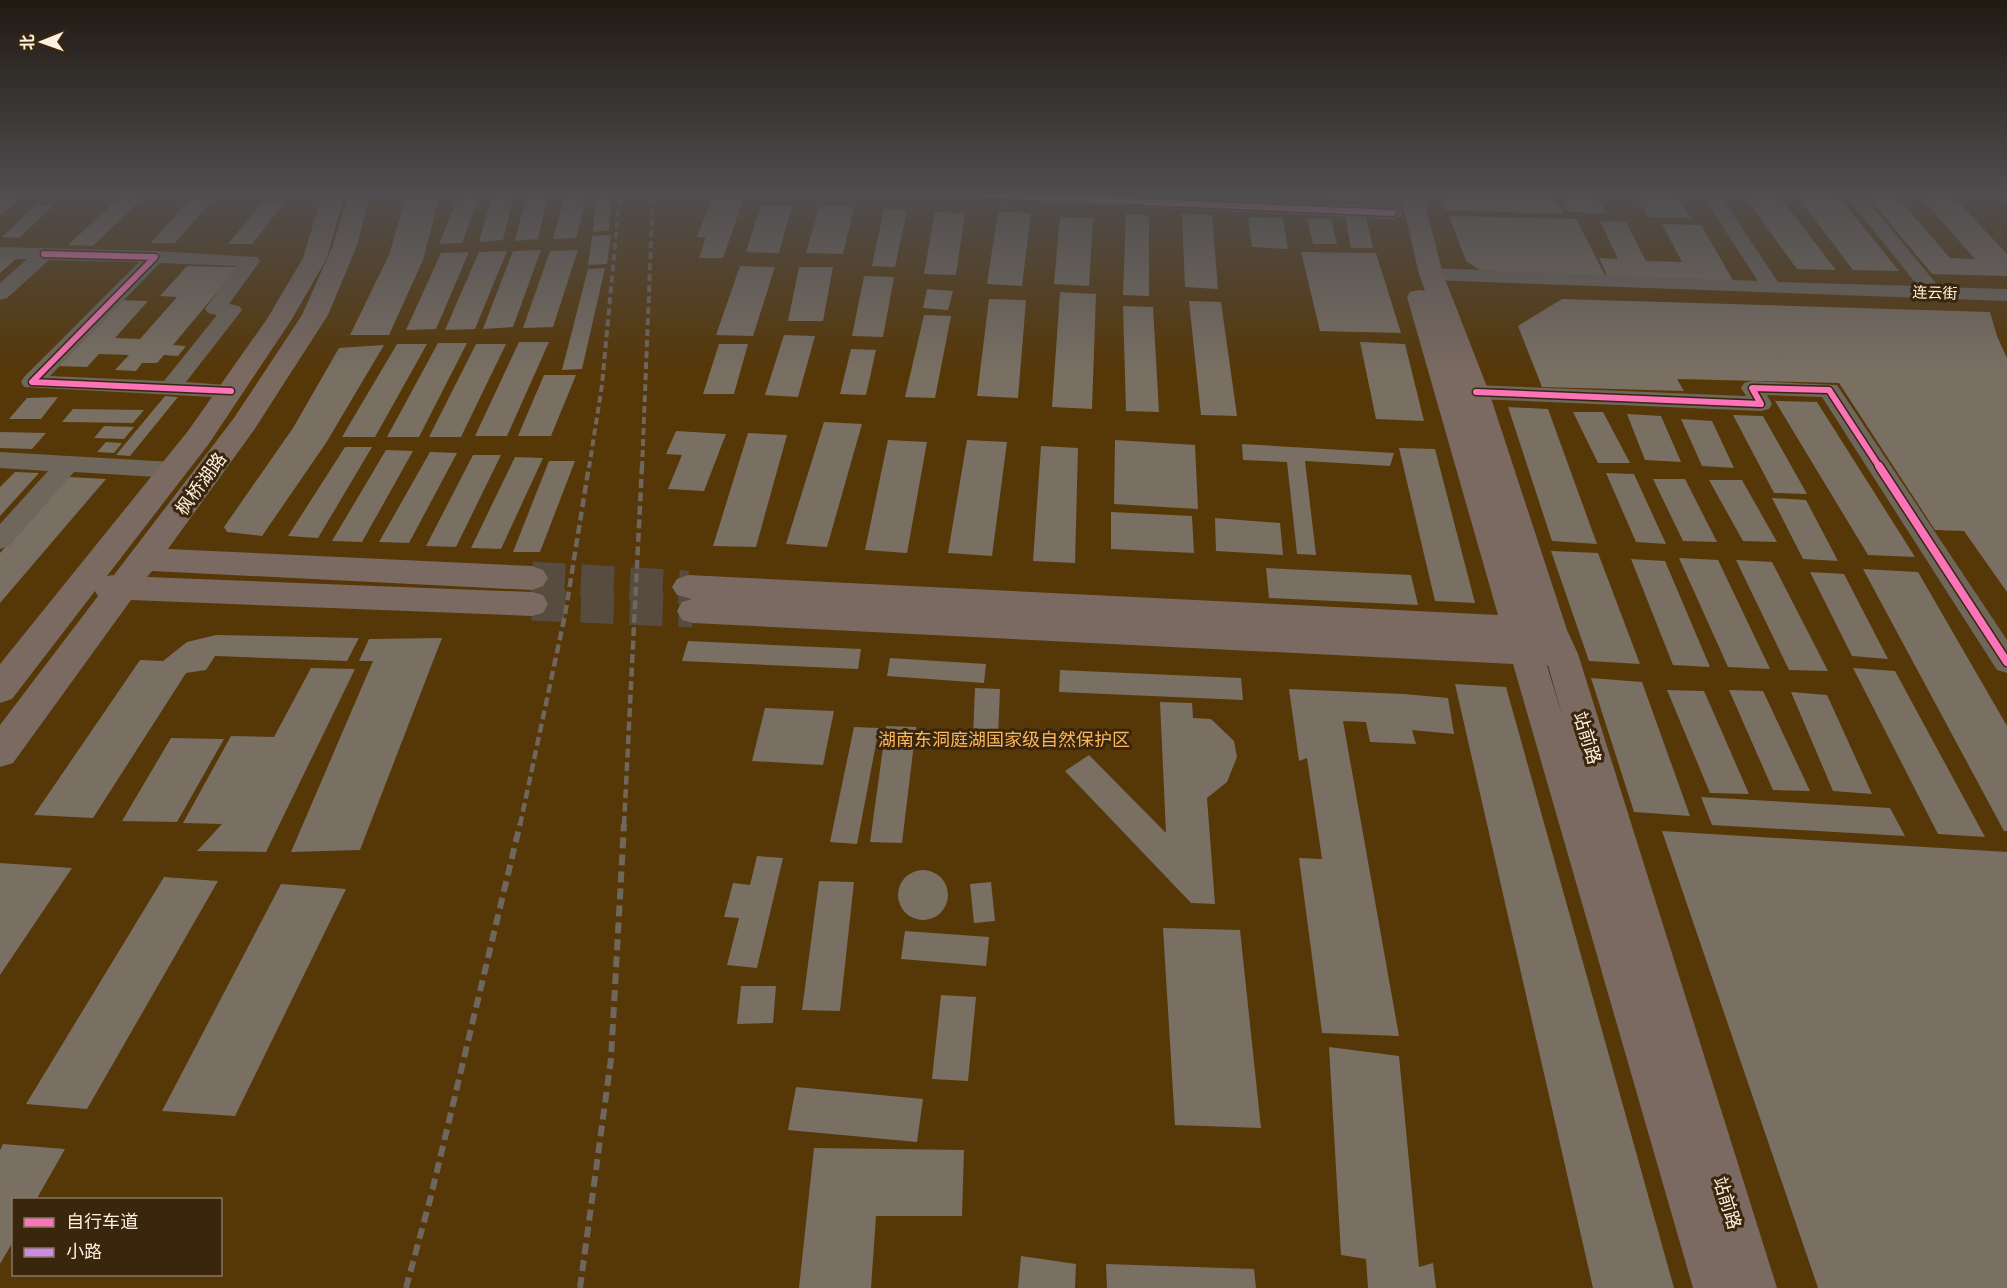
<svg xmlns="http://www.w3.org/2000/svg" width="2007" height="1288" font-family="Overpass,'Noto Sans SC',sans-serif">
	<rect width="100%" height="100%" fill="#3a2f22"/>
	<path fill="#563707" fill-rule="evenodd" d="M 0,192 L 2007,192 L 2007,1288 L 0,1288 ZM 14,1200 L 220,1200 L 220,1274 L 14,1274 Z"/>
	<g fill="#796f63">
		<path d="M 3,192 L 27,193 L 0,216 L 0,195 Z"/>
		<path d="M 125,192 L 149,192 L 93,246 L 68,245 Z"/>
		<path d="M 460,192 L 481,192 L 462,243 L 439,244 Z"/>
		<path d="M 493,192 L 515,192 L 503,240 L 479,242 Z"/>
		<path d="M 527,192 L 549,192 L 538,239 L 515,241 Z"/>
		<path d="M 566,192 L 588,192 L 576,238 L 553,239 Z"/>
		<path d="M 596,192 L 611,192 L 609,230 L 593,232 Z"/>
		<path d="M 1256,192 L 1301,192 L 1302,197 L 1256,195 Z"/>
		<path d="M 1326,192 L 1364,192 L 1366,202 L 1327,200 Z"/>
		<path d="M 1439,192 L 1553,192 L 1563,214 L 1445,210 Z"/>
		<path d="M 1558,192 L 1595,192 L 1606,213 L 1568,212 Z"/>
		<path d="M 1741,192 L 1776,192 L 1836,270 L 1797,269 Z"/>
		<path d="M 1794,192 L 1835,192 L 1899,271 L 1853,270 Z"/>
		<path d="M 1864,192 L 1893,192 L 1950,258 L 1975,259 L 1916,192 L 1949,192 L 2007,254 L 2007,276 L 1932,274 Z"/>
		<path d="M 440,194 L 423,260 L 389,335 L 350,335 L 389,255 L 406,197 Z"/>
		<path d="M 1634,194 L 1676,194 L 1691,218 L 1648,217 Z"/>
		<path d="M 189,200 L 212,200 L 175,243 L 151,243 Z"/>
		<path d="M 711,200 L 743,200 L 723,258 L 699,258 L 706,237 L 697,237 Z"/>
		<path d="M 263,201 L 286,201 L 252,244 L 228,244 Z"/>
		<path d="M 36,205 L 54,205 L 19,238 L 2,237 Z"/>
		<path d="M 761,206 L 792,206 L 779,253 L 746,252 Z"/>
		<path d="M 819,206 L 854,207 L 843,254 L 806,253 Z"/>
		<path d="M 884,209 L 907,210 L 895,267 L 872,266 Z"/>
		<path d="M 935,212 L 965,213 L 956,275 L 924,274 Z"/>
		<path d="M 998,212 L 1031,213 L 1022,286 L 987,284 Z"/>
		<path d="M 1126,214 L 1149,215 L 1149,296 L 1123,295 Z"/>
		<path d="M 1182,214 L 1212,215 L 1218,289 L 1185,287 Z"/>
		<path d="M 1345,216 L 1366,217 L 1373,248 L 1351,248 Z"/>
		<path d="M 1449,216 L 1576,219 L 1607,279 L 1504,276 L 1478,269 L 1466,261 Z"/>
		<path d="M 1060,217 L 1093,218 L 1089,286 L 1054,284 Z"/>
		<path d="M 1248,217 L 1283,218 L 1288,249 L 1252,247 Z"/>
		<path d="M 1307,218 L 1331,219 L 1337,244 L 1313,244 Z"/>
		<path d="M 1600,221 L 1626,222 L 1646,261 L 1682,262 L 1662,224 L 1701,225 L 1734,282 L 1608,277 L 1599,258 L 1618,259 Z"/>
		<path d="M 611,235 L 607,264 L 588,265 L 592,236 Z"/>
		<path d="M 541,250 L 513,327 L 483,329 L 513,251 Z"/>
		<path d="M 578,250 L 553,327 L 523,328 L 550,251 Z"/>
		<path d="M 507,251 L 475,329 L 445,330 L 479,252 Z"/>
		<path d="M 469,252 L 436,329 L 406,330 L 441,253 Z"/>
		<path d="M 1301,252 L 1376,253 L 1401,333 L 1320,331 Z"/>
		<path d="M 0,255 L 19,256 L 0,273 Z"/>
		<path d="M 187,266 L 238,267 L 173,345 L 186,346 L 178,356 L 164,355 L 157,363 L 142,363 L 136,371 L 115,370 L 129,355 L 99,354 L 87,367 L 57,366 L 118,300 L 148,301 L 115,338 L 140,339 L 177,297 L 160,296 Z"/>
		<path d="M 740,266 L 775,267 L 753,336 L 716,335 Z"/>
		<path d="M 799,267 L 833,267 L 823,321 L 788,321 Z"/>
		<path d="M 605,268 L 582,369 L 562,370 L 588,269 Z"/>
		<path d="M 864,276 L 894,277 L 883,337 L 852,336 Z"/>
		<path d="M 927,289 L 953,291 L 948,310 L 923,308 Z"/>
		<path d="M 1060,292 L 1096,294 L 1092,409 L 1052,407 Z"/>
		<path d="M 989,299 L 1026,300 L 1018,398 L 977,396 Z"/>
		<path d="M 1562,299 L 1990,312 L 1997,336 L 2007,358 L 2007,592 L 1964,531 L 1935,530 L 1839,383 L 1677,379 L 1684,391 L 1542,387 L 1518,326 Z"/>
		<path d="M 1189,301 L 1221,302 L 1237,416 L 1201,415 Z"/>
		<path d="M 1123,306 L 1153,307 L 1159,412 L 1126,411 Z"/>
		<path d="M 924,315 L 951,316 L 935,398 L 905,397 Z"/>
		<path d="M 784,335 L 815,336 L 798,397 L 765,395 Z"/>
		<path d="M 519,342 L 549,342 L 507,436 L 475,436 Z"/>
		<path d="M 1360,342 L 1405,344 L 1424,421 L 1376,419 Z"/>
		<path d="M 438,343 L 467,343 L 419,437 L 387,437 Z"/>
		<path d="M 397,344 L 427,344 L 375,437 L 342,437 Z"/>
		<path d="M 476,344 L 506,344 L 461,437 L 429,437 Z"/>
		<path d="M 719,344 L 748,344 L 734,394 L 703,394 Z"/>
		<path d="M 384,345 L 326,443 L 262,536 L 227,532 L 224,527 L 293,428 L 339,348 Z"/>
		<path d="M 851,349 L 876,350 L 866,395 L 840,394 Z"/>
		<path d="M 544,375 L 576,375 L 551,436 L 518,436 Z"/>
		<path d="M 165,396 L 178,397 L 130,456 L 116,455 Z"/>
		<path d="M 58,397 L 41,419 L 9,419 L 27,398 Z"/>
		<path d="M 1775,401 L 1817,402 L 1915,557 L 1868,555 Z"/>
		<path d="M 1508,407 L 1548,409 L 1597,544 L 1552,541 Z"/>
		<path d="M 73,409 L 144,410 L 133,423 L 62,422 Z"/>
		<path d="M 1573,412 L 1603,412 L 1630,463 L 1598,463 Z"/>
		<path d="M 1627,414 L 1661,416 L 1681,462 L 1645,460 Z"/>
		<path d="M 1733,415 L 1763,416 L 1807,494 L 1774,493 Z"/>
		<path d="M 1681,419 L 1712,421 L 1734,468 L 1702,466 Z"/>
		<path d="M 824,422 L 862,424 L 827,547 L 786,544 Z"/>
		<path d="M 104,426 L 134,427 L 124,439 L 94,438 Z"/>
		<path d="M 676,431 L 726,434 L 704,491 L 668,489 L 682,455 L 666,454 Z"/>
		<path d="M 0,432 L 46,433 L 32,449 L 0,448 Z"/>
		<path d="M 748,433 L 787,435 L 756,547 L 713,546 Z"/>
		<path d="M 888,440 L 927,442 L 907,553 L 865,550 Z"/>
		<path d="M 967,440 L 1007,442 L 992,556 L 948,553 Z"/>
		<path d="M 1115,440 L 1195,445 L 1198,509 L 1114,504 Z"/>
		<path d="M 106,442 L 122,443 L 114,453 L 97,452 Z"/>
		<path d="M 1242,444 L 1394,453 L 1390,466 L 1305,461 L 1316,555 L 1297,554 L 1287,462 L 1243,460 Z"/>
		<path d="M 1041,446 L 1078,448 L 1075,563 L 1033,561 Z"/>
		<path d="M 345,447 L 372,447 L 318,538 L 288,536 Z"/>
		<path d="M 1399,448 L 1435,449 L 1475,603 L 1435,601 Z"/>
		<path d="M 386,450 L 413,451 L 362,542 L 332,541 Z"/>
		<path d="M 430,452 L 457,453 L 409,543 L 379,542 Z"/>
		<path d="M 473,455 L 501,455 L 456,547 L 426,546 Z"/>
		<path d="M 515,457 L 543,458 L 501,549 L 471,548 Z"/>
		<path d="M 549,461 L 575,461 L 540,552 L 513,552 Z"/>
		<path d="M 15,472 L 39,473 L 0,516 L 0,487 Z"/>
		<path d="M 1606,473 L 1634,474 L 1666,544 L 1636,542 Z"/>
		<path d="M 68,477 L 106,479 L 0,603 L 0,553 Z"/>
		<path d="M 1653,479 L 1685,479 L 1717,542 L 1683,541 Z"/>
		<path d="M 1709,480 L 1742,480 L 1777,542 L 1743,541 Z"/>
		<path d="M 1772,498 L 1806,500 L 1838,561 L 1803,559 Z"/>
		<path d="M 1111,512 L 1192,516 L 1194,553 L 1111,549 Z"/>
		<path d="M 1215,518 L 1280,523 L 1283,555 L 1216,551 Z"/>
		<path d="M 1551,551 L 1598,553 L 1640,664 L 1589,661 Z"/>
		<path d="M 1679,558 L 1718,560 L 1770,669 L 1728,667 Z"/>
		<path d="M 1631,559 L 1665,561 L 1710,667 L 1673,665 Z"/>
		<path d="M 1736,560 L 1772,562 L 1828,671 L 1789,670 Z"/>
		<path d="M 1266,568 L 1411,575 L 1418,605 L 1269,598 Z"/>
		<path d="M 1863,569 L 1918,572 L 2007,726 L 2007,831 L 2004,831 Z"/>
		<path d="M 1810,572 L 1844,574 L 1888,659 L 1852,656 Z"/>
		<path d="M 216,635 L 359,638 L 347,661 L 215,656 L 206,670 L 186,673 L 93,818 L 34,815 L 140,660 L 163,661 L 187,642 Z"/>
		<path d="M 442,638 L 360,850 L 291,852 L 373,661 L 359,661 L 369,639 Z"/>
		<path d="M 688,641 L 861,649 L 858,669 L 682,661 Z"/>
		<path d="M 890,658 L 986,664 L 984,683 L 887,676 Z"/>
		<path d="M 311,668 L 355,669 L 266,852 L 197,851 L 222,824 L 183,823 L 231,736 L 274,737 Z"/>
		<path d="M 1853,668 L 1895,671 L 1985,837 L 1938,834 Z"/>
		<path d="M 1060,670 L 1241,678 L 1243,700 L 1059,692 Z"/>
		<path d="M 1591,678 L 1642,682 L 1690,816 L 1634,812 Z"/>
		<path d="M 1455,684 L 1506,687 L 1674,1288 L 1593,1288 Z"/>
		<path d="M 975,688 L 1000,689 L 998,738 L 973,738 Z"/>
		<path d="M 1289,689 L 1404,694 L 1448,698 L 1454,734 L 1412,730 L 1416,744 L 1370,742 L 1366,722 L 1343,721 L 1399,1036 L 1322,1033 L 1299,858 L 1322,859 L 1307,758 L 1299,761 Z"/>
		<path d="M 1667,690 L 1704,691 L 1749,794 L 1710,793 Z"/>
		<path d="M 1729,690 L 1763,691 L 1810,791 L 1773,790 Z"/>
		<path d="M 1791,692 L 1827,695 L 1872,794 L 1833,791 Z"/>
		<path d="M 1160,702 L 1192,703 L 1193,718 L 1211,719 L 1234,741 L 1237,757 L 1227,782 L 1207,798 L 1215,904 L 1191,903 L 1065,771 L 1089,755 L 1166,833 Z"/>
		<path d="M 765,708 L 834,711 L 823,765 L 752,761 Z"/>
		<path d="M 886,726 L 916,727 L 902,843 L 870,842 Z"/>
		<path d="M 854,727 L 879,728 L 857,844 L 830,842 Z"/>
		<path d="M 171,738 L 224,739 L 177,822 L 122,821 Z"/>
		<path d="M 1701,797 L 1890,808 L 1905,836 L 1712,825 Z"/>
		<path d="M 1662,831 L 2007,852 L 2007,1288 L 1818,1288 Z"/>
		<path d="M 757,856 L 783,858 L 757,968 L 727,965 L 739,918 L 724,917 L 733,883 L 750,885 Z"/>
		<path d="M 0,863 L 72,868 L 0,975 Z"/>
		<circle cx="923" cy="895" r="25"/>
		<path d="M 164,877 L 218,881 L 87,1109 L 26,1104 Z"/>
		<path d="M 819,881 L 854,882 L 840,1011 L 802,1010 Z"/>
		<path d="M 991,882 L 995,921 L 974,923 L 970,884 Z"/>
		<path d="M 281,884 L 346,889 L 235,1116 L 162,1111 Z"/>
		<path d="M 1163,928 L 1240,930 L 1261,1128 L 1175,1125 Z"/>
		<path d="M 905,931 L 989,937 L 986,966 L 901,959 Z"/>
		<path d="M 741,986 L 776,986 L 773,1023 L 737,1024 Z"/>
		<path d="M 941,995 L 976,997 L 968,1081 L 932,1079 Z"/>
		<path d="M 1329,1047 L 1399,1056 L 1419,1267 L 1433,1263 L 1436,1288 L 1368,1288 L 1366,1259 L 1341,1255 Z"/>
		<path d="M 796,1087 L 923,1099 L 917,1142 L 788,1130 Z"/>
		<path d="M 3,1144 L 65,1149 L 36,1200 L 14,1200 L 14,1240 L 0,1264 L 0,1150 Z"/>
		<path d="M 814,1148 L 964,1150 L 962,1216 L 876,1216 L 871,1288 L 799,1288 Z"/>
		<path d="M 1021,1256 L 1076,1264 L 1075,1288 L 1018,1288 Z"/>
		<path d="M 1106,1264 L 1254,1269 L 1256,1288 L 1107,1288 Z"/>
	</g>
	<g fill="none" stroke-linecap="round" stroke-linejoin="round">
		<g stroke="#574c3f" stroke-width="33" stroke-dasharray="33 16" stroke-linecap="butt">
			<path d="M 532,578 L 688,587"/>
			<path d="M 532,604 L 693,611"/>
		</g>
		<g fill="#6f665c" fill-rule="evenodd">
			<path d="M 352,192 L 386,192 L 383,196 C 374,198 363,199 354,197 Z"/>
			<path d="M 912,192 L 1042,192 L 1393,207 L 1400,209 L 1402,213 L 1400,217 L 1393,219 L 921,197 L 915,196 Z"/>
			<path d="M 1700,192 L 1718,192 L 1778,282 L 1918,286 L 1843,192 L 1861,192 L 1939,287 L 2007,289 L 2007,301 L 1431,280 L 1424,278 L 1421,274 L 1424,270 L 1431,268 L 1758,281 Z"/>
			<path d="M 1993,192 L 2007,192 L 2007,202 L 2001,201 Z"/>
			<path d="M 0,247 L 155,251 L 257,257 L 260,261 L 229,304 L 239,306 L 242,310 L 186,382 L 239,386 L 242,391 L 239,396 L 231,398 L 24,387 L 21,382 L 24,377 L 139,262 L 49,260 L 7,298 L 0,300 L 0,283 L 27,259 L 0,259 ZM 160,263 L 236,266 L 205,309 L 208,313 L 217,315 L 164,381 L 50,376 Z"/>
			<path d="M 1752,381 L 1837,385 L 2007,640 L 2007,673 L 1997,670 L 1822,397 L 1767,395 L 1772,404 L 1769,409 L 1761,411 L 1476,399 L 1468,397 L 1465,392 L 1468,387 L 1476,385 L 1746,396 L 1741,388 L 1744,383 Z"/>
			<path d="M 0,452 L 173,462 L 181,464 L 185,470 L 181,476 L 173,478 L 74,472 L 9,546 L 0,549 L 0,524 L 48,471 L 0,468 Z"/>
		</g>
		<g fill="#7a6a61" fill-rule="evenodd">
			<path d="M 323,192 L 345,192 L 327,258 L 292,319 L 208,445 L 107,576 L 114,575 L 234,418 L 302,315 L 332,248 L 349,192 L 371,192 L 356,248 L 328,315 L 254,430 L 168,549 L 532,566 L 543,570 L 548,578 L 543,586 L 532,590 L 152,571 L 147,577 L 532,592 L 543,595 L 548,604 L 543,613 L 532,616 L 131,600 L 13,763 L 0,767 L 0,725 L 98,596 L 95,591 L 12,699 L 0,703 L 0,664 L 188,431 L 267,319 L 303,258 Z"/>
			<path d="M 1400,192 L 1422,192 L 1443,274 L 1489,392 L 1567,630 L 1578,654 L 1777,1288 L 1693,1288 L 1513,664 L 693,623 L 682,620 L 677,611 L 682,602 L 692,599 L 677,595 L 672,587 L 677,579 L 688,575 L 1498,615 L 1407,297 L 1410,292 L 1419,290 L 1425,291 L 1419,274 ZM 1548,665 L 1563,718 L 1547,666 Z"/>
		</g>
		<g stroke="#6f665d" stroke-width="4" stroke-dasharray="7 4" stroke-linecap="butt">
			<path d="M 589,468 L 602,385 L 620,192"/>
			<path d="M 642,468 L 653,192"/>
		</g>
		<g stroke="#6f665d" stroke-width="4.5" stroke-dasharray="9 4.5" stroke-linecap="butt">
			<path d="M 520,825 L 565,615 L 589,466"/>
			<path d="M 624,825 L 642,466"/>
		</g>
		<g stroke="#6f665d" stroke-width="6" stroke-dasharray="11 6" stroke-linecap="butt">
			<path d="M 406,1288 L 431,1196 L 520,824"/>
			<path d="M 580,1288 L 611,1059 L 624,824"/>
		</g>
		<path stroke="#ca8be6" stroke-width="4.5" stroke-dasharray="9 4.5" stroke-linecap="butt" d="M 1685,192 L 1702,193"/>
		<defs>
			<g id="cycleway-far1">
				<path d="M 921,192 L 1393,213"/>
				<path d="M 44,254 L 155,257 L 32,382 L 231,391"/>
				<path d="M 1476,392 L 1761,404 L 1752,388 L 1829,390 L 1880,468"/>
			</g>
			<path id="cycleway" d="M 1879,466 L 2007,662"/>
		</defs>
		<use href="#cycleway-far1" stroke="#3a260c" stroke-width="9"/>
		<use href="#cycleway" stroke="#3a260c" stroke-width="11"/>
		<use href="#cycleway-far1" stroke="#fb73b8" stroke-width="6"/>
		<use href="#cycleway" stroke="#fb73b8" stroke-width="8"/>
	</g>
	<linearGradient id="sky" x2="0" y2="1"><stop stop-color="#201a13"/><stop offset="0.52" stop-color="#4f4d4f"/><stop offset="1" stop-color="#4f4d4f" stop-opacity="0"/></linearGradient>
	<rect width="2007" height="372" fill="url(#sky)"/>
	<g text-anchor="middle" stroke-width="6" stroke-linejoin="round" paint-order="stroke">
		<g font-size="15" fill="#fef0e1" stroke="#3a260c">
			<text transform="translate(1935 293) rotate(2)" y="5">连云街</text>
		</g>
		<g font-size="18" fill="#fef0e1" stroke="#3a260c">
			<text transform="translate(201 484) rotate(-54)" y="6">枫桥湖路</text>
			<text transform="translate(1587 738) rotate(73)" y="6">站前路</text>
			<text transform="translate(1727 1203) rotate(73)" y="6">站前路</text>
		</g>
		<g font-size="18" fill="#fcb65c" stroke="#3a260c">
			<text x="1004" y="746">湖南东洞庭湖国家级自然保护区</text>
		</g>
	</g>
	<rect x="12" y="1198" width="210" height="78" fill="#3a260c" stroke="#887761" stroke-width="1.5"/>
	<rect x="24" y="1218" width="30" height="9" fill="#fb73b8" stroke="#887761" stroke-width="1.5"/>
	<text x="66" y="1228" font-size="18" fill="#fef0e1">自行车道</text>
	<rect x="24" y="1248" width="30" height="9" fill="#ca8be6" stroke="#887761" stroke-width="1.5"/>
	<text x="66" y="1258" font-size="18" fill="#fef0e1">小路</text>
	<g transform="translate(42 42) rotate(269)" stroke="#3a260c" stroke-width="4.5" paint-order="stroke">
	<path d="M0-4.5L10 22L0 15L-10 22Z" fill="#fef0e1"/>
	<text y="-9" font-size="16" font-weight="bold" text-anchor="middle" fill="#fef0e1">北</text>
	</g>
</svg>
